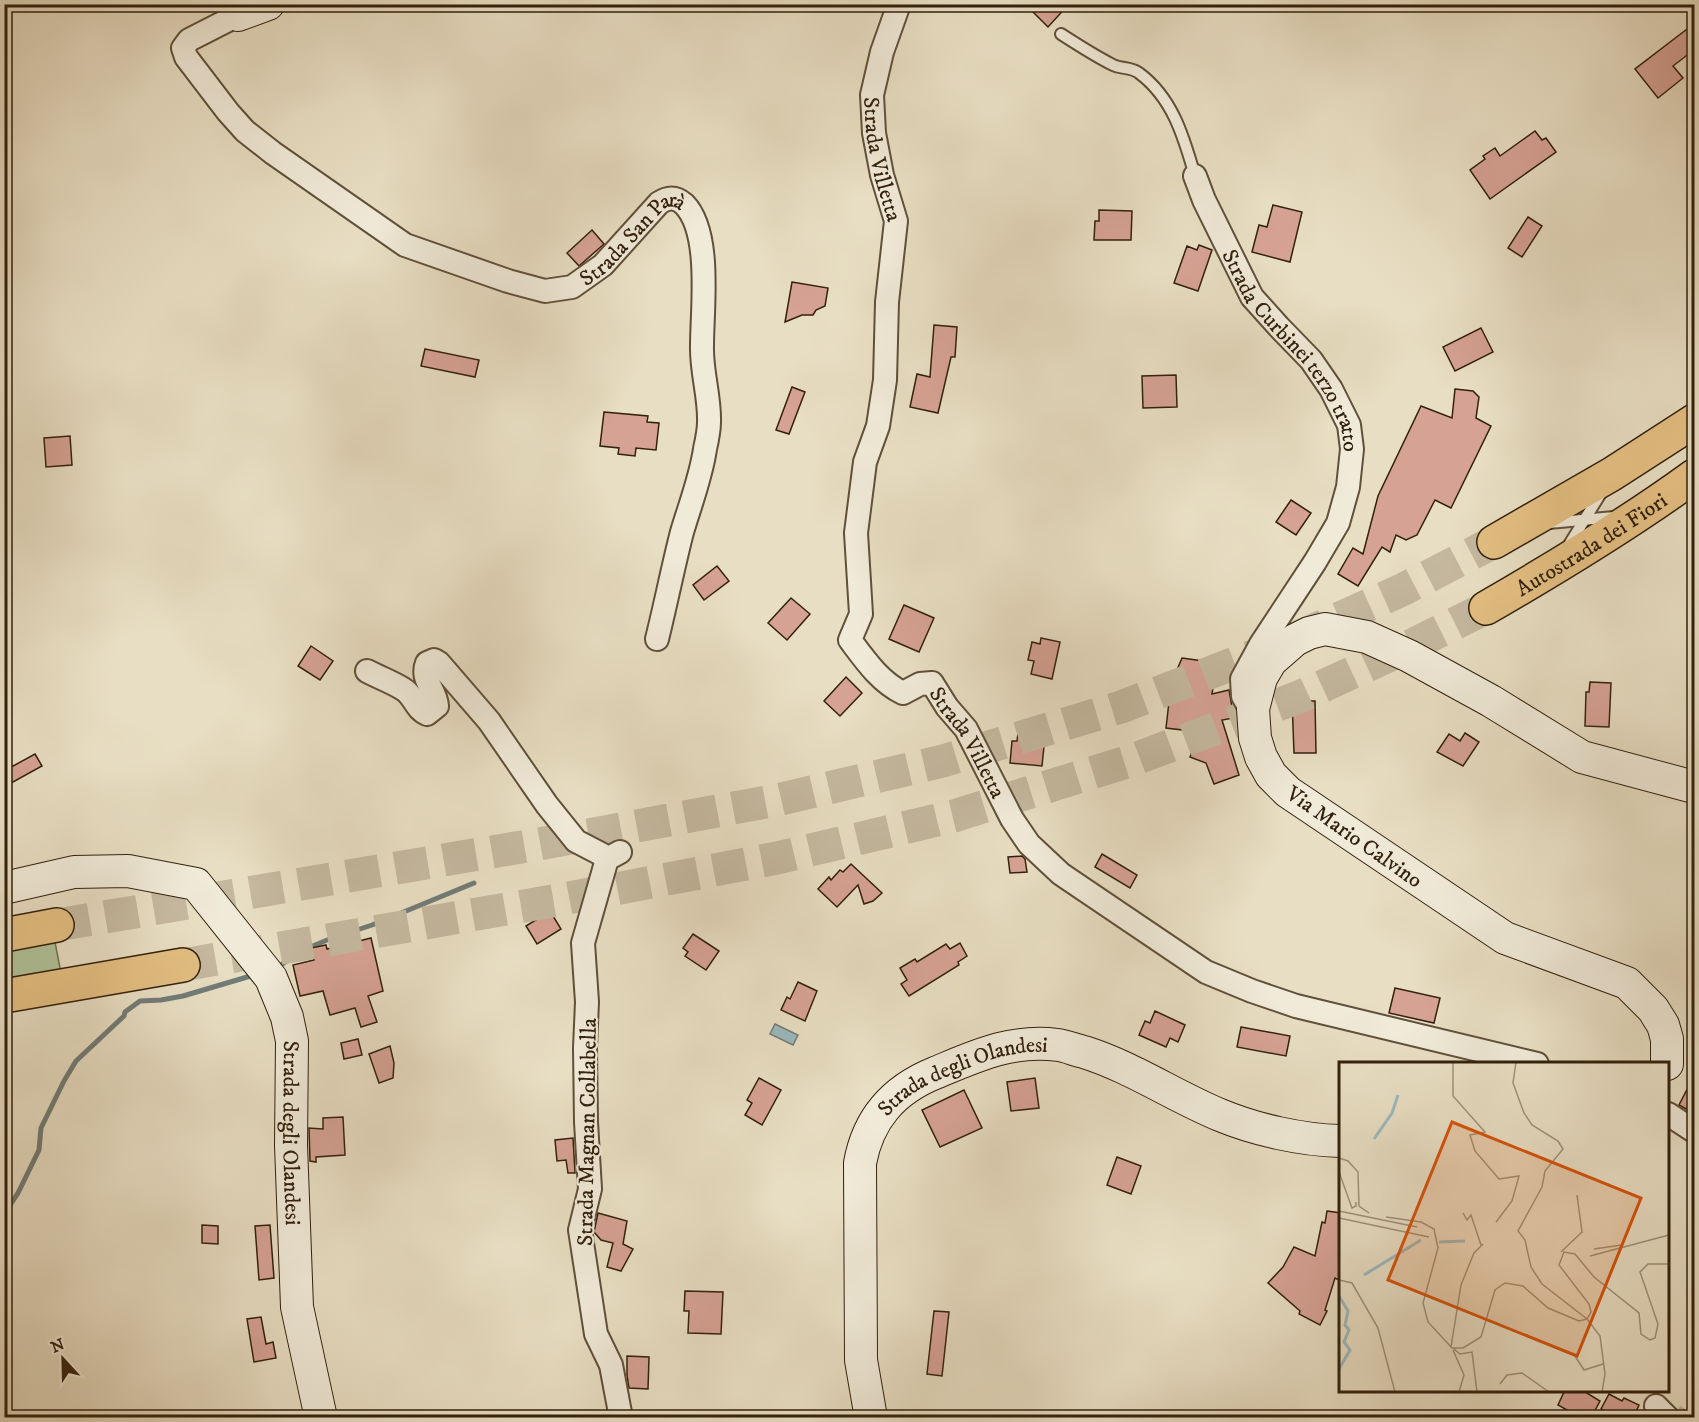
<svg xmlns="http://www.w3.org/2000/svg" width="1699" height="1422" font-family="'IM FELL DW Pica',serif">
	<rect width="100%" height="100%" fill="#e8dec3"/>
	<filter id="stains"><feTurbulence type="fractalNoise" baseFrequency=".00333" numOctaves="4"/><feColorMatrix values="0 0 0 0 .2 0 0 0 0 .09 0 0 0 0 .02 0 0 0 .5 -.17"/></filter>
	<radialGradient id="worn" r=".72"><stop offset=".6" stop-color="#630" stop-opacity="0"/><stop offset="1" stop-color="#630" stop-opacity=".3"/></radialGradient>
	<path fill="#b1c298" stroke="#727252" stroke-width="1.5" d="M 54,937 L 61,973 L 5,983 L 5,946 Z"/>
	<path fill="#9cb9be" stroke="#727c77" stroke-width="1.5" d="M 775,1024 L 798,1035 L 793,1045 L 770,1034 Z"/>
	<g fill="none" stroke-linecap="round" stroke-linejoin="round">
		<g stroke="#727c77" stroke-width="5">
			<path d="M 275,969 L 301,951 L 327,940 L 372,925 L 474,883"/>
			<path d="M 4,1214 L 18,1193 L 39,1150 L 41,1128 L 64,1081 L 76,1061 L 124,1016 L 125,1012 L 140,1001 L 161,1000 L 183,996 L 254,975"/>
		</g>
	</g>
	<g fill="#d6a294" stroke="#32210d" stroke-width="1.5">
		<path d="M 1040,4 L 1069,4 L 1048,27 L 1033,12 Z"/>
		<path d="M 1695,23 L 1695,49 L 1673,66 L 1683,78 L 1658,98 L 1635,69 Z"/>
		<path d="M 1535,131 L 1542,140 L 1546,138 L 1556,152 L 1490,199 L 1470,170 L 1485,159 L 1483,156 L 1495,148 L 1500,156 Z"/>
		<path d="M 1273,205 L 1302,212 L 1290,262 L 1252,252 L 1259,225 L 1267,227 Z"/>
		<path d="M 1099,210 L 1132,211 L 1131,240 L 1094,240 L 1095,221 L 1099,221 Z"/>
		<path d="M 1528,217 L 1542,226 L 1522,257 L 1508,248 Z"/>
		<path d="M 592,230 L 604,244 L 579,266 L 567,253 Z"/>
		<path d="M 1199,245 L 1212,250 L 1198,291 L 1174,283 L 1187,246 L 1197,250 Z"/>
		<path d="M 792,282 L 828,288 L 825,306 L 816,310 L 813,315 L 802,315 L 785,322 Z"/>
		<path d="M 934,325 L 957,327 L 955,357 L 951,357 L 938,413 L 910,407 L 917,374 L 930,377 Z"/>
		<path d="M 1481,328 L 1493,352 L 1455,371 L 1443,347 Z"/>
		<path d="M 425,349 L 479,360 L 475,377 L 421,366 Z"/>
		<path d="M 1176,375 L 1177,407 L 1143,408 L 1142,376 Z"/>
		<path d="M 792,387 L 805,392 L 789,434 L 776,430 Z"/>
		<path d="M 1455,389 L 1473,391 L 1479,397 L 1476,418 L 1491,426 L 1451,508 L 1435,500 L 1417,535 L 1406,540 L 1396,535 L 1390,552 L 1382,547 L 1358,586 L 1338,574 L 1353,548 L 1363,554 L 1378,496 L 1421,406 L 1452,418 Z"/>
		<path d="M 604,412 L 648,416 L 647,422 L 659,423 L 656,450 L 636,448 L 635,456 L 618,454 L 619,448 L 600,446 Z"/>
		<path d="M 70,436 L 72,465 L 46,467 L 44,438 Z"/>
		<path d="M 1291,500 L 1311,513 L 1296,535 L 1276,522 Z"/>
		<path d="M 717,566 L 729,581 L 704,600 L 693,585 Z"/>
		<path d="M 791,598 L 810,614 L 787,640 L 768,623 Z"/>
		<path d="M 904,605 L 934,618 L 919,652 L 889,639 Z"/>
		<path d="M 1041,638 L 1060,642 L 1052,679 L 1031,674 L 1034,661 L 1028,660 L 1032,642 L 1040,644 Z"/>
		<path d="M 311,646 L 333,661 L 320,680 L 298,666 Z"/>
		<path d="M 1182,658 L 1217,663 L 1212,694 L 1229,690 L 1234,718 L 1222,720 L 1239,775 L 1214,784 L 1206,763 L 1190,757 L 1199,732 L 1166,728 L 1171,684 Z"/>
		<path d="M 846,677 L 862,693 L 840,716 L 824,701 Z"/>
		<path d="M 1590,682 L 1611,683 L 1609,727 L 1585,726 L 1586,692 L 1589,692 Z"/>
		<path d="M 1292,701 L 1315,701 L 1316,753 L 1294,753 Z"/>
		<path d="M 1018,733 L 1045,736 L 1042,766 L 1010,763 L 1012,741 L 1017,741 Z"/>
		<path d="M 1465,733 L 1479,742 L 1463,766 L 1437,752 L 1449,734 L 1460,741 Z"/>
		<path d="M 35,754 L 42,766 L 4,787 L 4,771 Z"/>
		<path d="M 1102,854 L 1137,875 L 1130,888 L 1095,867 Z"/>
		<path d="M 1022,856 L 1025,859 L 1027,872 L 1010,873 L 1008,857 Z"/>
		<path d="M 851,864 L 882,893 L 873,901 L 864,904 L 858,885 L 837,907 L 818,889 L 829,877 L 831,880 L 840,870 L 843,872 Z"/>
		<path d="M 550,911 L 561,929 L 537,944 L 526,926 Z"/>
		<path d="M 693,934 L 719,951 L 706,970 L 685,956 L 688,952 L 683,948 Z"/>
		<path d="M 371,938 L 383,991 L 368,996 L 377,1022 L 361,1027 L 355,1008 L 330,1015 L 323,991 L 300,996 L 293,965 L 314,960 L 311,948 L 326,945 L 327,949 Z"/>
		<path d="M 960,943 L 967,956 L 958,962 L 959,965 L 909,996 L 901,984 L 907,980 L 900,968 L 915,959 L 917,962 L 946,944 L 950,949 Z"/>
		<path d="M 798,982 L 817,991 L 805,1021 L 781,1010 L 787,997 L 790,999 Z"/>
		<path d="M 1395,988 L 1440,998 L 1434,1023 L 1389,1013 Z"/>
		<path d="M 1155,1011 L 1185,1025 L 1178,1042 L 1170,1038 L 1166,1047 L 1139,1035 L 1145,1021 L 1150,1023 Z"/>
		<path d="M 1241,1027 L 1290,1036 L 1286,1056 L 1237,1047 Z"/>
		<path d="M 358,1039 L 362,1055 L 344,1059 L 341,1043 Z"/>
		<path d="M 390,1046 L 394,1063 L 393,1078 L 379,1083 L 369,1054 Z"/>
		<path d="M 1695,1074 L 1695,1114 L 1679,1105 Z"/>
		<path d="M 759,1078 L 781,1090 L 762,1125 L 745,1115 L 752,1103 L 747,1100 Z"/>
		<path d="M 1035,1078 L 1039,1108 L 1011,1111 L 1007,1082 Z"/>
		<path d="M 964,1090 L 982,1128 L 940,1147 L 922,1110 Z"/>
		<path d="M 343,1117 L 345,1155 L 316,1157 L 316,1162 L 310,1161 L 309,1128 L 323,1129 L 323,1118 Z"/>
		<path d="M 573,1138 L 575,1173 L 568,1173 L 566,1160 L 557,1161 L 555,1140 Z"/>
		<path d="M 1117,1157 L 1141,1166 L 1131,1194 L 1107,1185 Z"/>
		<path d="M 1327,1211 L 1341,1213 L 1341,1281 L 1335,1278 L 1325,1310 L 1327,1311 L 1320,1325 L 1299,1314 L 1300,1311 L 1268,1283 L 1283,1267 L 1294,1247 L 1315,1256 L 1322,1222 L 1325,1223 Z"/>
		<path d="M 598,1213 L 627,1221 L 623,1244 L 633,1249 L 621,1271 L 607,1267 L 613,1243 L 601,1240 L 594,1232 Z"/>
		<path d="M 202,1225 L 218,1226 L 218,1244 L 202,1243 Z"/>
		<path d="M 270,1225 L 274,1278 L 259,1280 L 255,1226 Z"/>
		<path d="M 685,1291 L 723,1292 L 721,1334 L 688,1333 L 689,1311 L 684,1311 Z"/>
		<path d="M 934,1311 L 949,1312 L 942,1376 L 927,1374 Z"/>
		<path d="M 261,1317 L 266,1344 L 273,1342 L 276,1358 L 254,1362 L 247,1319 Z"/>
		<path d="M 627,1356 L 649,1357 L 648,1389 L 629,1388 L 627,1375 Z"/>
		<path d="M 1565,1390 L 1582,1390 L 1600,1401 L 1591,1418 L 1581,1418 L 1558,1405 Z"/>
		<path d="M 1609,1394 L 1622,1401 L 1624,1398 L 1639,1405 L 1633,1418 L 1620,1418 L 1601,1409 Z"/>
	</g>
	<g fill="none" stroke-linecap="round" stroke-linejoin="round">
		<g stroke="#c4b89f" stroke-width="33" stroke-dasharray="33 16" stroke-linecap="butt">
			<path d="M 57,925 L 539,844 L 777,800 L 943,761 L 1121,707 L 1274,648 L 1404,589 L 1494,542"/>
			<path d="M 183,965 L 558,900 L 777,858 L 954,816 L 1130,761 L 1299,697 L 1410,646 L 1486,608"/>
			<path d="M 1692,1418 L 1694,1415"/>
		</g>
		<defs>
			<g id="lane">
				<path d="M 1061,34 C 1078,45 1095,56 1113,65 C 1121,69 1132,67 1139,73 C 1173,98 1184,138 1195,176"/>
				<path d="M 1549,523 L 1614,517"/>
				<path d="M 1567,548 L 1601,493"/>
			</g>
			<g id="street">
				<path id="s1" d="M 899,4 L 882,52 L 872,95 L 874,133 L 882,175 L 896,221 L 887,302 L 885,380 L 878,426 L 865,462 L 856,533 L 861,614 L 850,640 C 865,660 880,682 903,693 L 920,684 L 932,683 L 947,707 L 966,729 L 1012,819 L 1029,844 L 1061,874 L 1206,972 L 1252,991 L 1296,1006 L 1537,1064"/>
				<path id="s2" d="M 238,15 L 189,40 L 183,48 L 186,57 L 228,112 L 245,131 L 273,153 L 405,245 L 508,281 L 545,291 L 572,287 L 603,265 L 659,203 C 668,197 676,197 684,204 C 712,232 702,309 702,345 C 701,371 710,397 709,422 C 709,431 707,440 705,449 C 701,477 690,505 682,532 C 673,567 666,603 657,639"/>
				<path id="s3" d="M 1195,176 L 1204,200 L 1252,297 L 1279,327 L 1311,360 L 1331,389 L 1349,425 L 1352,449 L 1348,487 L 1338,523 L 1315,562 L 1261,644 L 1242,679 L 1243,696 L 1247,703 L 1253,709"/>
				<path d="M 367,671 C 378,677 392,682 403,689 C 414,695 415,709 427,714 L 437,706 C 436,689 420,680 427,663 L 434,660 L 439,663 L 489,721 L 547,805 L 576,841 L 601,854 L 607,859"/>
				<path d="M 620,852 L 607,859 L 583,943 L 587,1002 L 585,1048 L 586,1122 L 590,1189 L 580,1230 L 596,1334 L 611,1365 L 621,1418"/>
				<path d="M 1668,1114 L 1694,1131"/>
				<path d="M 1656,1406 L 1668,1418"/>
			</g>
			<g id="secondary">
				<path d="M 238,15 L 268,4"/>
				<path id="s4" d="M 4,888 L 74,872 L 128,871 L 196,884 L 271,978 L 287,1017 L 292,1041 L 291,1145 L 297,1307 L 321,1418"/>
				<path d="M 1667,1064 L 1667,1039 L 1663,1025 L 1653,1009 L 1627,983 L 1505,938 L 1288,792 L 1271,775 L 1261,757 L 1255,738 L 1253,709 L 1261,678 L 1271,661 L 1295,640 L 1309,633 L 1325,629 L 1367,637 L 1409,656 L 1491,701 L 1582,757 L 1694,787"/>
				<path id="s5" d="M 871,1418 L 861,1360 L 860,1163 C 868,1119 893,1090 935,1073 C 976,1056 1011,1039 1058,1045 C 1066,1046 1075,1050 1084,1052 C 1132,1067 1174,1096 1220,1115 C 1256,1130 1302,1140 1340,1141"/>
			</g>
			<g id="highway">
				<path d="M 1494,542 L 1612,474 L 1694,421"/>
				<path id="s6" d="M 1486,608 C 1557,567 1628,524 1694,476"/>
				<path d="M 4,935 L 57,925"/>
				<path d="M 4,996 L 183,965"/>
			</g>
		</defs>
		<use href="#lane" stroke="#60503a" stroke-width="14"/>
		<use href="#street" stroke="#60503a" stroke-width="26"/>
		<use href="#secondary" stroke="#32210d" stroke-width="34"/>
		<use href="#highway" stroke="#32210d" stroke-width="36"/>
		<use href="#lane" stroke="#f0ead8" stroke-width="10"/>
		<use href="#street" stroke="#f0ead8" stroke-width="22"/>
		<use href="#secondary" stroke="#f0ead8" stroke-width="32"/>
		<use href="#highway" stroke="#e4bf82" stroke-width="33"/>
	</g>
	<g text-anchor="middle" stroke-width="4.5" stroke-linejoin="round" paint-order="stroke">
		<g font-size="22" fill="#32210d" stroke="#f0ead8">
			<text dy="8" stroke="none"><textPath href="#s1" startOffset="160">Strada Villetta</textPath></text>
			<text dy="8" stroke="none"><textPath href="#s2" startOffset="621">Strada San Parà</textPath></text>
			<text dy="8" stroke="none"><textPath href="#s3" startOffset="202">Strada Curbinei terzo tratto</textPath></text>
			<text dy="8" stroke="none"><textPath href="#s6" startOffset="123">Autostrada dei Fiori</textPath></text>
			<text dy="8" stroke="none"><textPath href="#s1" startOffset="826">Strada Villetta</textPath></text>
			<text transform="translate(1355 836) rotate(35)" y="8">Via Mario Calvino</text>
			<text dy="8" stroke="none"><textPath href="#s5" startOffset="404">Strada degli Olandesi</textPath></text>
			<text transform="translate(586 1132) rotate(-89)" y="8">Strada Magnan Collabella</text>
			<text dy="8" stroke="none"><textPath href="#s4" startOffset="474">Strada degli Olandesi</textPath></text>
		</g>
	</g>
	<g transform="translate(1339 1062)">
		<rect width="330" height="330" fill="#e8dec3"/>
		<path fill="none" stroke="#9cb9be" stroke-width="3" d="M 35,77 L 53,51 L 59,33M 100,180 L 126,179M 25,213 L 82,178M 0,234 L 9,249 L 6,263 L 10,268 L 5,280 L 11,288 L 0,307"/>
		<path fill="none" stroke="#9f927a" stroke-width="1.5" d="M 114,0 L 114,34 L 146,70 L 131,73 L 136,89 L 160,117 L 180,114 L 173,139 L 157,160M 177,0 L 174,21 L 185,51 L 193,63 L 219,79 L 224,87 L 206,109 L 203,125 L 179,169 L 186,178 L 192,205 L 203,222 L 248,257 L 261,274 L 266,312 L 263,330M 0,96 L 9,99 L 19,110 L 20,144 L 30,151M 0,110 L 13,146 L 17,144 L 17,140M 0,149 L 78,165M 124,151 L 128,158 L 132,153 L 142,183M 47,155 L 82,160 L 95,167 L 99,186 L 84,241 L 89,260 L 113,286 L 124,286 L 142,275 L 156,228 L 166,221 L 184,224 L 209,246 L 240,259 L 248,257M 0,156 L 90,175M 255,187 L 283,183M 222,190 L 243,170 L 238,133M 251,194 L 330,173M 0,218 L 13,221 L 39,266 L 56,330M 248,257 L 252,250 L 250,242 L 220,203 L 225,190 L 236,192 L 255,215 L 300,251 L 302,272 L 311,278 L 316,276 L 319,262 L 301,210 L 309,202 L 330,202M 112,285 L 122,223 L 135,191 L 144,182M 115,287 L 121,292 L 133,290 L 138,330M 114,288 L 125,313 L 120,330M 234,291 L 245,308 L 264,302M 161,322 L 168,313 L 183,311 L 210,330"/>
		<path fill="#d6530c" fill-opacity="0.15" stroke="#d6530c" stroke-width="3" d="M 113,60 L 302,136 L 238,294 L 49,218 Z"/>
		<rect width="330" height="330" fill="none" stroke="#32210d" stroke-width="3"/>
	</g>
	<rect width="1699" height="1422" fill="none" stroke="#e8dec3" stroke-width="24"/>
	<rect x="6" y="6" width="1687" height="1410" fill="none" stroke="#32210d" stroke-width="3"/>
	<rect x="12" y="12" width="1675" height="1398" fill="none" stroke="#32210d" stroke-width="1.5"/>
	<g transform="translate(63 1359) rotate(338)" stroke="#f0ead8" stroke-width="4.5" paint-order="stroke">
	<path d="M0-4.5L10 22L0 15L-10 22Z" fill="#32210d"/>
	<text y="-9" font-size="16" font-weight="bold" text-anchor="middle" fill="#32210d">N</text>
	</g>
	<rect width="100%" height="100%" filter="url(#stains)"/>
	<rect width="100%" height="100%" fill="url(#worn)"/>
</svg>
